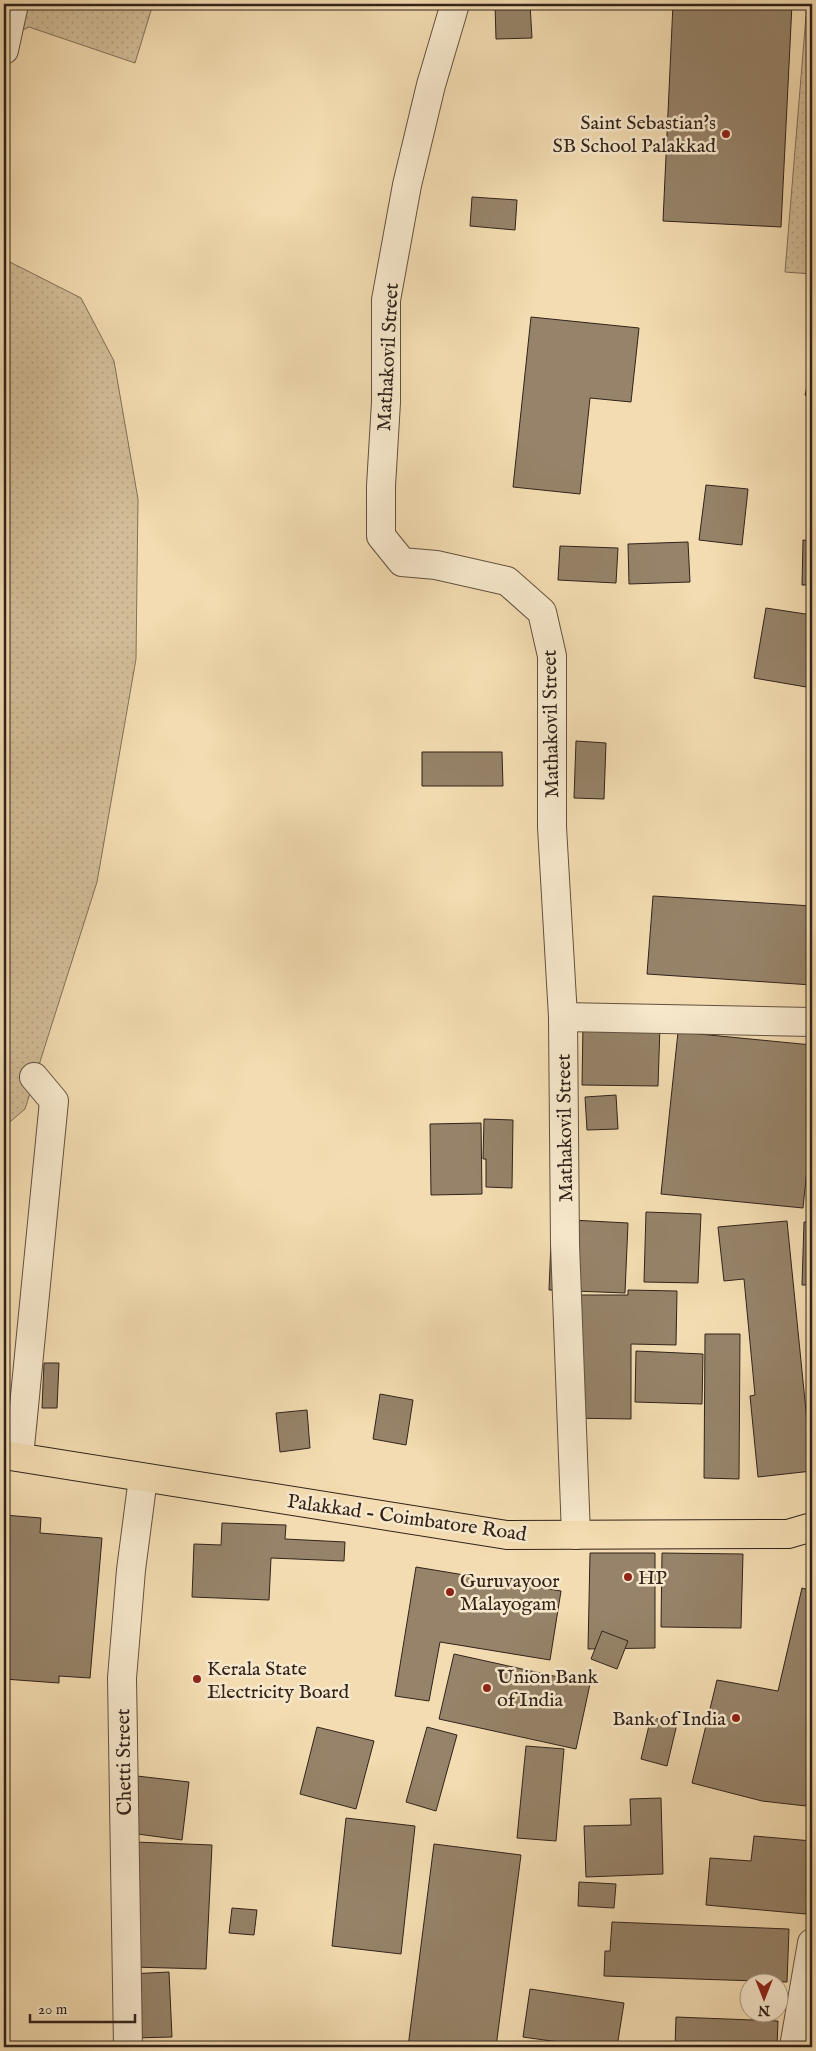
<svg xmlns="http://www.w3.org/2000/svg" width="816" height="2051" font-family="'IM FELL English',serif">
	<defs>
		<pattern id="grass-dots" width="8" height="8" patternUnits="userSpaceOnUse" patternTransform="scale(1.25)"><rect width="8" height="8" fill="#d2bd98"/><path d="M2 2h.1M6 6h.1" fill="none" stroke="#b5a282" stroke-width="1.8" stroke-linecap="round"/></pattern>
	</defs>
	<rect width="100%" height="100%" fill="#f3dcb1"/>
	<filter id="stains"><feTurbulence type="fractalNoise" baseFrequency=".004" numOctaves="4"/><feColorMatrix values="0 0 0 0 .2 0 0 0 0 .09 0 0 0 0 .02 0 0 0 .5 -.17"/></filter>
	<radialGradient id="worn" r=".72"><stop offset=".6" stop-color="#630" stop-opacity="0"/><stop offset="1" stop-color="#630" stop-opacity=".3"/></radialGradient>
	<g fill="url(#grass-dots)" stroke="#82705a">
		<path d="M 4,4 L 153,4 L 135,63 L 29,27 L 4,39 Z"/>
		<path d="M 807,4 L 812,4 L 812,274 L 785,272 Z"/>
		<path d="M 4,259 L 81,298 L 114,361 L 138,499 L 136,659 L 97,882 L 25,1109 L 4,1127 Z"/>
	</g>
	<g fill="#968369" stroke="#31231b">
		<path d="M 495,4 L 530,4 L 532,38 L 496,39 Z"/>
		<path d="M 673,4 L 792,4 L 781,227 L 663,221 Z"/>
		<path d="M 472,197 L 517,200 L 515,230 L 470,226 Z"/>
		<path d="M 531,317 L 639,328 L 631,402 L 590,398 L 580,494 L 513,487 Z"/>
		<path d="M 812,366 L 812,397 L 805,395 Z"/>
		<path d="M 706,485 L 748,489 L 742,545 L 699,540 Z"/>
		<path d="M 803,540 L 812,541 L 812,585 L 802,585 Z"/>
		<path d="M 688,542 L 690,582 L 629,584 L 628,544 Z"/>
		<path d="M 560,546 L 618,548 L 616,583 L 558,580 Z"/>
		<path d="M 766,608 L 812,615 L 812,688 L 754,678 Z"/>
		<path d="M 576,741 L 606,743 L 604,799 L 574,798 Z"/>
		<path d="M 422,752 L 502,752 L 503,786 L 422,786 Z"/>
		<path d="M 653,896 L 812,906 L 812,985 L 647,974 Z"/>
		<path d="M 583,1024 L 660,1025 L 658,1086 L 582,1085 Z"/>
		<path d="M 678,1032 L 812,1045 L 812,1121 L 803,1208 L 661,1194 Z"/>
		<path d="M 616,1095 L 618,1129 L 587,1130 L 585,1097 Z"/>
		<path d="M 484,1119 L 513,1120 L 512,1188 L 486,1187 L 486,1159 L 483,1159 Z"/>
		<path d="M 481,1123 L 482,1194 L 431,1195 L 430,1124 Z"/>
		<path d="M 646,1212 L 701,1214 L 698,1283 L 644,1282 Z"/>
		<path d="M 552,1219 L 628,1223 L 625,1293 L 549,1290 Z"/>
		<path d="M 787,1221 L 812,1471 L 758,1477 L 750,1396 L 755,1395 L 744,1279 L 724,1281 L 718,1227 Z"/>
		<path d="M 804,1222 L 812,1222 L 812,1285 L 802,1285 Z"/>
		<path d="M 628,1290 L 677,1291 L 676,1345 L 631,1344 L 631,1419 L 566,1418 L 567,1295 L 628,1295 Z"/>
		<path d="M 705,1334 L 740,1334 L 739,1479 L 704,1478 Z"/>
		<path d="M 636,1351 L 703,1354 L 702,1404 L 635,1402 Z"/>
		<path d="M 44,1363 L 59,1363 L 57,1408 L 42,1408 Z"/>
		<path d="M 380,1394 L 413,1400 L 406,1445 L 373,1439 Z"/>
		<path d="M 307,1410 L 310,1448 L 280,1452 L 276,1413 Z"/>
		<path d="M 4,1515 L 41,1518 L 40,1533 L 102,1538 L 90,1678 L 59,1676 L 59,1683 L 4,1679 Z"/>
		<path d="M 222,1523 L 286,1525 L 285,1539 L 345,1542 L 344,1561 L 271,1558 L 269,1600 L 192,1597 L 194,1544 L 221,1545 Z"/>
		<path d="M 590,1553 L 655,1553 L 655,1648 L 588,1649 Z"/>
		<path d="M 662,1553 L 743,1554 L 741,1628 L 661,1627 Z"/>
		<path d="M 416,1567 L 561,1591 L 550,1660 L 440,1642 L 429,1701 L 395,1696 Z"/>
		<path d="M 802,1588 L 812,1591 L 812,1778 L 806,1806 L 762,1801 L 692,1783 L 717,1680 L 778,1691 Z"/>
		<path d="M 602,1631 L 628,1641 L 617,1669 L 591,1659 Z"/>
		<path d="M 454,1654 L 590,1684 L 576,1749 L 439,1719 Z"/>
		<path d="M 651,1717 L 677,1724 L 667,1766 L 641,1759 Z"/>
		<path d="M 317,1727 L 374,1741 L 356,1809 L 300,1794 Z"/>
		<path d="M 427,1727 L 457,1735 L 436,1811 L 406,1802 Z"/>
		<path d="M 526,1746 L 564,1749 L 556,1841 L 517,1838 Z"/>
		<path d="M 137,1776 L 189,1782 L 182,1840 L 130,1833 Z"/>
		<path d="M 661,1798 L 663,1874 L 586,1877 L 584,1826 L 631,1825 L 630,1799 Z"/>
		<path d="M 346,1818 L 415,1826 L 401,1954 L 332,1946 Z"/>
		<path d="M 754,1836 L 812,1841 L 806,1914 L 706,1905 L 710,1858 L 751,1861 Z"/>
		<path d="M 135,1842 L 212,1845 L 206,1969 L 131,1967 Z"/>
		<path d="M 434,1844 L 521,1855 L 496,2047 L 408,2047 Z"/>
		<path d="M 579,1882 L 616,1884 L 614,1908 L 578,1906 Z"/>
		<path d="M 232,1908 L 257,1910 L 254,1935 L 229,1933 Z"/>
		<path d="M 612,1922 L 789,1929 L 787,1982 L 604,1976 L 605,1951 L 610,1951 Z"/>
		<path d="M 169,1972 L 172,2037 L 132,2038 L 130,1974 Z"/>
		<path d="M 530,1989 L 624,2003 L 617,2047 L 594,2047 L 523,2037 Z"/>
		<path d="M 676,2017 L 778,2021 L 777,2047 L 675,2047 Z"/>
	</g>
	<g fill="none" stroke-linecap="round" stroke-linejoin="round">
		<defs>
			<g id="minor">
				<path d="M 455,4 L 431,85 L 407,185 L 386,300 L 386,402 L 381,486 L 381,536 L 402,562 L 436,565 L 507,581 L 542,612 L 552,656 L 552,827 L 563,1017 L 565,1244 L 576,1535"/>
				<path d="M 4,50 L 14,4"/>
				<path d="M 563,1017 L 812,1022"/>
				<path d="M 19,1457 L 54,1101 L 34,1077"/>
				<path d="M 128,2047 L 122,1678 L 131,1570 L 143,1478"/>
				<path d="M 794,2047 L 812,1943"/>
			</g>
			<path id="major" d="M 4,1455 L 507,1535 L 788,1534 L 812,1527"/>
		</defs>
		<use href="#minor" stroke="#625140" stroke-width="30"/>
		<use href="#major" stroke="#31231b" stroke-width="30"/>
		<use href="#minor" stroke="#f7e8cc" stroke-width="28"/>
		<use href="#major" stroke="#f3dcb1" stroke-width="28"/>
	</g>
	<g fill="#8f2418" stroke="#f7e8cc" stroke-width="2">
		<circle cx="726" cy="134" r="5"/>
		<circle cx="628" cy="1577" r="5"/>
		<circle cx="450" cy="1592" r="5"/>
		<circle cx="197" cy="1679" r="5"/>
		<circle cx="487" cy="1688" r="5"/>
		<circle cx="736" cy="1718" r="5"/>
	</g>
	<g text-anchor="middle" stroke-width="5" stroke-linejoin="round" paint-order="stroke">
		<g font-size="20" fill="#31231b" stroke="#f7e8cc" text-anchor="start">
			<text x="716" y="129" text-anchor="end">Saint Sebastian's<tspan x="716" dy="23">SB School Palakkad</tspan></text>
			<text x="638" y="1584">HP</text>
			<text x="460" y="1587">Guruvayoor<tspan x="460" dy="23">Malayogam</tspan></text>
			<text x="207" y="1675">Kerala State<tspan x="207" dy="23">Electricity Board</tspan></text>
			<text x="497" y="1683">Union Bank<tspan x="497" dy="23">of India</tspan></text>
			<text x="726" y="1725" text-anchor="end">Bank of India</text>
		</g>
		<g font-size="20" fill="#31231b" stroke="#f7e8cc">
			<text transform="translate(387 357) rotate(-87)" y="7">Mathakovil Street</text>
			<text transform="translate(550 724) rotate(-91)" y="7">Mathakovil Street</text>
			<text transform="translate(564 1128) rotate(-91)" y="7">Mathakovil Street</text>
			<text transform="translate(407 1517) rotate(8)" y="7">Palakkad - Coimbatore Road</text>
			<text transform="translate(123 1762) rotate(-91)" y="7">Chetti Street</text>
		</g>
	</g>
	<rect width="816" height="2051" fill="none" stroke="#f3dcb1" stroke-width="20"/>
	<rect x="5" y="5" width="806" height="2041" fill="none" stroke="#31231b" stroke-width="2.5"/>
	<rect x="10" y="10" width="796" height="2031" fill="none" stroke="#31231b"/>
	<g transform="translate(764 1998) rotate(180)"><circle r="24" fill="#f7e8cc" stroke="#a89985"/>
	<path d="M0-4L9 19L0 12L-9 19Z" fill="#8f2418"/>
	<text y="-8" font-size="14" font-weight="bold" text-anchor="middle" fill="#31231b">N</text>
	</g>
	<path d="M30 2014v8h105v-8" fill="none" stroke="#31231b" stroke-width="2.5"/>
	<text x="38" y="2014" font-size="15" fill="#31231b" stroke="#f7e8cc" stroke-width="4" paint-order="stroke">20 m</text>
	<rect width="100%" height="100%" filter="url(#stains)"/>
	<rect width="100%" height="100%" fill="url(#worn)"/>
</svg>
